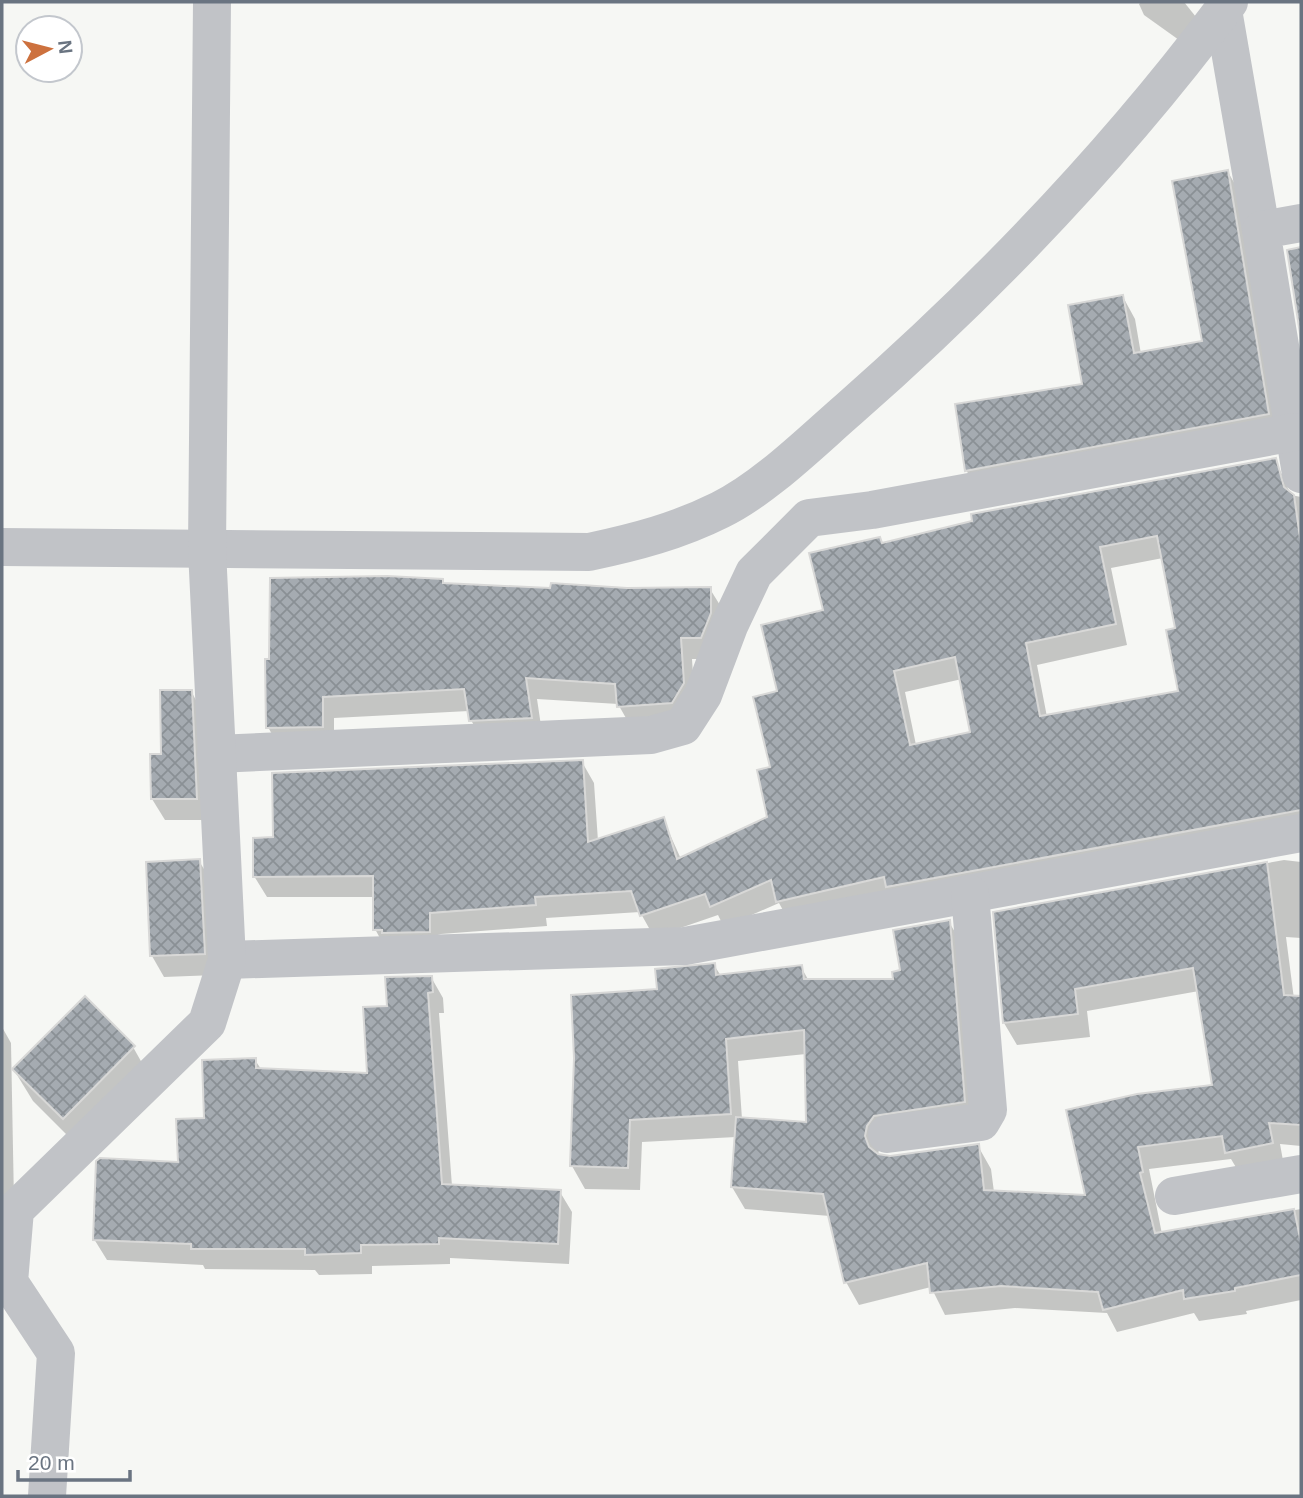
<svg xmlns="http://www.w3.org/2000/svg" width="1303" height="1498" font-family="Arial,sans-serif">
	<defs>
		<pattern id="building-cross-hatch" width="8" height="8" patternUnits="userSpaceOnUse" patternTransform="scale(1.75)"><rect width="8" height="8" fill="#a5abb1"/><path d="M0 0l8 8M0 8l8-8" fill="none" stroke="#8a9095"/></pattern>
	</defs>
	<rect width="100%" height="100%" fill="#f6f7f4"/>
	<g fill="#0003" fill-rule="evenodd">
		<path d="M 1141,2 L 1184,2 L 1196,17 L 1179,40 L 1144,15 L 1139,4 Z"/>
		<path d="M 1228,172 L 1240,193 L 1280,436 L 979,491 L 966,470 L 1084,386 L 1123,297 L 1135,319 L 1141,354 L 1205,342 Z"/>
		<path d="M 1275,459 L 1291,495 L 1301,497 L 1301,833 L 790,923 L 779,903 L 724,927 L 718,915 L 654,937 L 640,912 L 546,918 L 547,926 L 441,934 L 387,951 L 375,929 L 375,897 L 267,897 L 254,876 L 275,839 L 582,762 L 594,783 L 598,841 L 663,819 L 681,859 L 769,818 L 779,692 L 825,612 L 883,545 ZM 1163,558 L 1177,630 L 1180,692 L 1047,717 L 1037,665 L 1127,645 L 1111,568 ZM 962,679 L 972,733 L 916,745 L 905,692 Z"/>
		<path d="M 442,581 L 444,585 L 552,590 L 710,589 L 723,610 L 713,659 L 692,659 L 695,706 L 631,727 L 618,704 L 537,699 L 543,739 L 483,742 L 471,720 L 469,711 L 334,718 L 334,748 L 280,749 L 268,727 Z"/>
		<path d="M 191,691 L 203,713 L 208,820 L 165,820 L 152,799 L 162,756 Z"/>
		<path d="M 1284,860 L 1301,862 L 1301,938 L 1286,937 L 1294,999 L 1301,999 L 1301,1146 L 1280,1144 L 1284,1166 L 1240,1174 L 1231,1159 L 1149,1169 L 1162,1234 L 1301,1209 L 1301,1300 L 1246,1311 L 1247,1314 L 1199,1321 L 1194,1313 L 1117,1332 L 1107,1313 L 1015,1308 L 945,1315 L 931,1287 L 859,1305 L 846,1282 L 830,1216 L 745,1209 L 732,1187 L 736,1137 L 642,1142 L 640,1190 L 585,1189 L 572,1166 L 659,990 L 714,965 L 721,976 L 801,967 L 809,981 L 896,981 L 949,922 L 962,944 L 977,1124 L 879,1149 L 878,1156 L 890,1157 L 978,1146 L 991,1169 L 994,1192 L 1087,1197 L 1068,1111 L 1214,1086 L 1199,991 L 1087,1011 L 1090,1037 L 1017,1045 L 1004,1023 L 995,913 ZM 806,1054 L 808,1124 L 742,1119 L 738,1061 Z"/>
		<path d="M 199,861 L 212,882 L 216,975 L 164,977 L 152,956 Z"/>
		<path d="M 431,977 L 443,998 L 444,1013 L 439,1013 L 452,1186 L 560,1192 L 572,1212 L 569,1264 L 450,1258 L 450,1264 L 372,1266 L 372,1274 L 319,1275 L 315,1270 L 205,1269 L 203,1265 L 107,1260 L 94,1239 L 179,1164 L 206,1120 L 255,1060 L 261,1069 L 369,1074 L 389,1007 Z"/>
		<path d="M 2,1027 L 11,1043 L 14,1202 L 2,1203 Z"/>
		<path d="M 133,1047 L 151,1079 L 82,1150 L 33,1101 L 14,1070 Z"/>
	</g>
	<g fill="url(#building-cross-hatch)" stroke="#d8d8d7" stroke-width="2" fill-rule="evenodd">
		<path d="M 1228,170 L 1269,414 L 965,471 L 955,404 L 1082,384 L 1068,305 L 1123,295 L 1134,353 L 1202,341 L 1172,181 Z"/>
		<path d="M 1301,247 L 1301,340 L 1287,250 Z"/>
		<path d="M 1276,458 L 1284,487 L 1294,495 L 1301,545 L 1301,810 L 886,887 L 884,877 L 776,902 L 771,880 L 710,907 L 705,894 L 640,916 L 631,891 L 535,897 L 536,905 L 430,913 L 430,932 L 382,933 L 382,930 L 373,930 L 373,876 L 253,877 L 253,838 L 273,837 L 272,773 L 583,760 L 588,842 L 664,817 L 677,859 L 767,817 L 757,770 L 770,767 L 753,697 L 777,691 L 761,625 L 823,610 L 809,553 L 880,537 L 882,543 L 972,521 L 971,514 ZM 1157,536 L 1175,628 L 1166,630 L 1178,691 L 1040,716 L 1026,643 L 1116,624 L 1100,547 ZM 955,657 L 970,732 L 910,745 L 894,671 Z"/>
		<path d="M 387,576 L 443,579 L 443,583 L 550,588 L 551,583 L 627,588 L 711,587 L 711,613 L 701,638 L 681,638 L 684,683 L 672,703 L 617,707 L 615,684 L 526,678 L 532,718 L 469,721 L 464,689 L 323,697 L 323,727 L 266,728 L 265,659 L 269,659 L 270,578 Z"/>
		<path d="M 160,690 L 192,690 L 197,799 L 151,799 L 150,754 L 161,754 Z"/>
		<path d="M 200,859 L 205,954 L 150,956 L 146,862 Z"/>
		<path d="M 1267,862 L 1284,995 L 1301,996 L 1301,1125 L 1269,1123 L 1273,1143 L 1225,1153 L 1222,1136 L 1138,1147 L 1143,1172 L 1140,1173 L 1155,1233 L 1294,1209 L 1301,1243 L 1301,1275 L 1235,1288 L 1235,1291 L 1184,1299 L 1183,1290 L 1103,1310 L 1098,1292 L 1001,1286 L 930,1293 L 927,1263 L 844,1283 L 823,1194 L 731,1187 L 736,1117 L 806,1122 L 804,1030 L 726,1039 L 731,1114 L 630,1120 L 628,1168 L 570,1166 L 574,1058 L 571,995 L 657,989 L 655,969 L 715,963 L 716,975 L 802,965 L 804,979 L 893,979 L 892,972 L 900,970 L 893,930 L 950,920 L 965,1102 L 874,1116 L 867,1126 L 865,1136 L 869,1147 L 878,1154 L 890,1156 L 979,1144 L 984,1190 L 1085,1195 L 1066,1110 L 1137,1094 L 1212,1085 L 1193,968 L 1075,989 L 1078,1014 L 1003,1023 L 993,912 Z"/>
		<path d="M 432,976 L 433,992 L 428,993 L 442,1184 L 561,1190 L 558,1244 L 439,1238 L 439,1244 L 361,1245 L 361,1253 L 305,1255 L 305,1249 L 191,1249 L 191,1244 L 93,1240 L 96,1161 L 100,1158 L 178,1162 L 176,1119 L 204,1118 L 202,1060 L 256,1058 L 256,1068 L 367,1073 L 363,1007 L 387,1006 L 385,977 Z"/>
		<path d="M 85,996 L 135,1046 L 63,1119 L 12,1069 Z"/>
	</g>
	<g fill="none" stroke-linecap="round" stroke-linejoin="round">
		<g stroke="#c1c3c7" stroke-width="38">
			<path d="M 1223,10 L 1261,230"/>
			<path d="M 1301,223 L 1261,230 L 1301,474"/>
			<path d="M 2,547 L 589,552 C 636,542 678,531 720,510 C 765,488 812,441 849,409 C 989,286 1118,151 1229,2"/>
			<path d="M 216,754 L 651,735 L 683,726 L 703,695 L 729,626 L 754,573 L 809,518 L 872,510 L 1294,432"/>
			<path d="M 227,960 L 685,946 L 1301,833"/>
			<path d="M 887,1134 L 981,1122 L 988,1110 L 970,894"/>
			<path d="M 1174,1196 L 1301,1174"/>
			<path d="M 47,1496 L 56,1353 L 9,1282 L 15,1210 L 207,1023 L 227,960 L 207,550 L 212,2"/>
		</g>
	</g>
	<rect width="1303" height="1498" fill="none" stroke="#6a7481" stroke-width="7"/>
	<g transform="translate(49 49) rotate(83)"><circle r="33" fill="#ffffff" stroke="#c3c7cd" stroke-width="2"/>
	<path d="M0-5L12 26L0 18L-12 26Z" fill="#cd713e"/>
	<text y="-10" font-size="19" font-weight="bold" text-anchor="middle" fill="#6a7481">N</text>
	</g>
	<path d="M18 1470v10h112v-10" fill="none" stroke="#6a7481" stroke-width="3.5"/>
	<text x="28" y="1470" font-size="21" fill="#6a7481" stroke="#ffffff" stroke-width="5" paint-order="stroke">20 m</text>
</svg>
